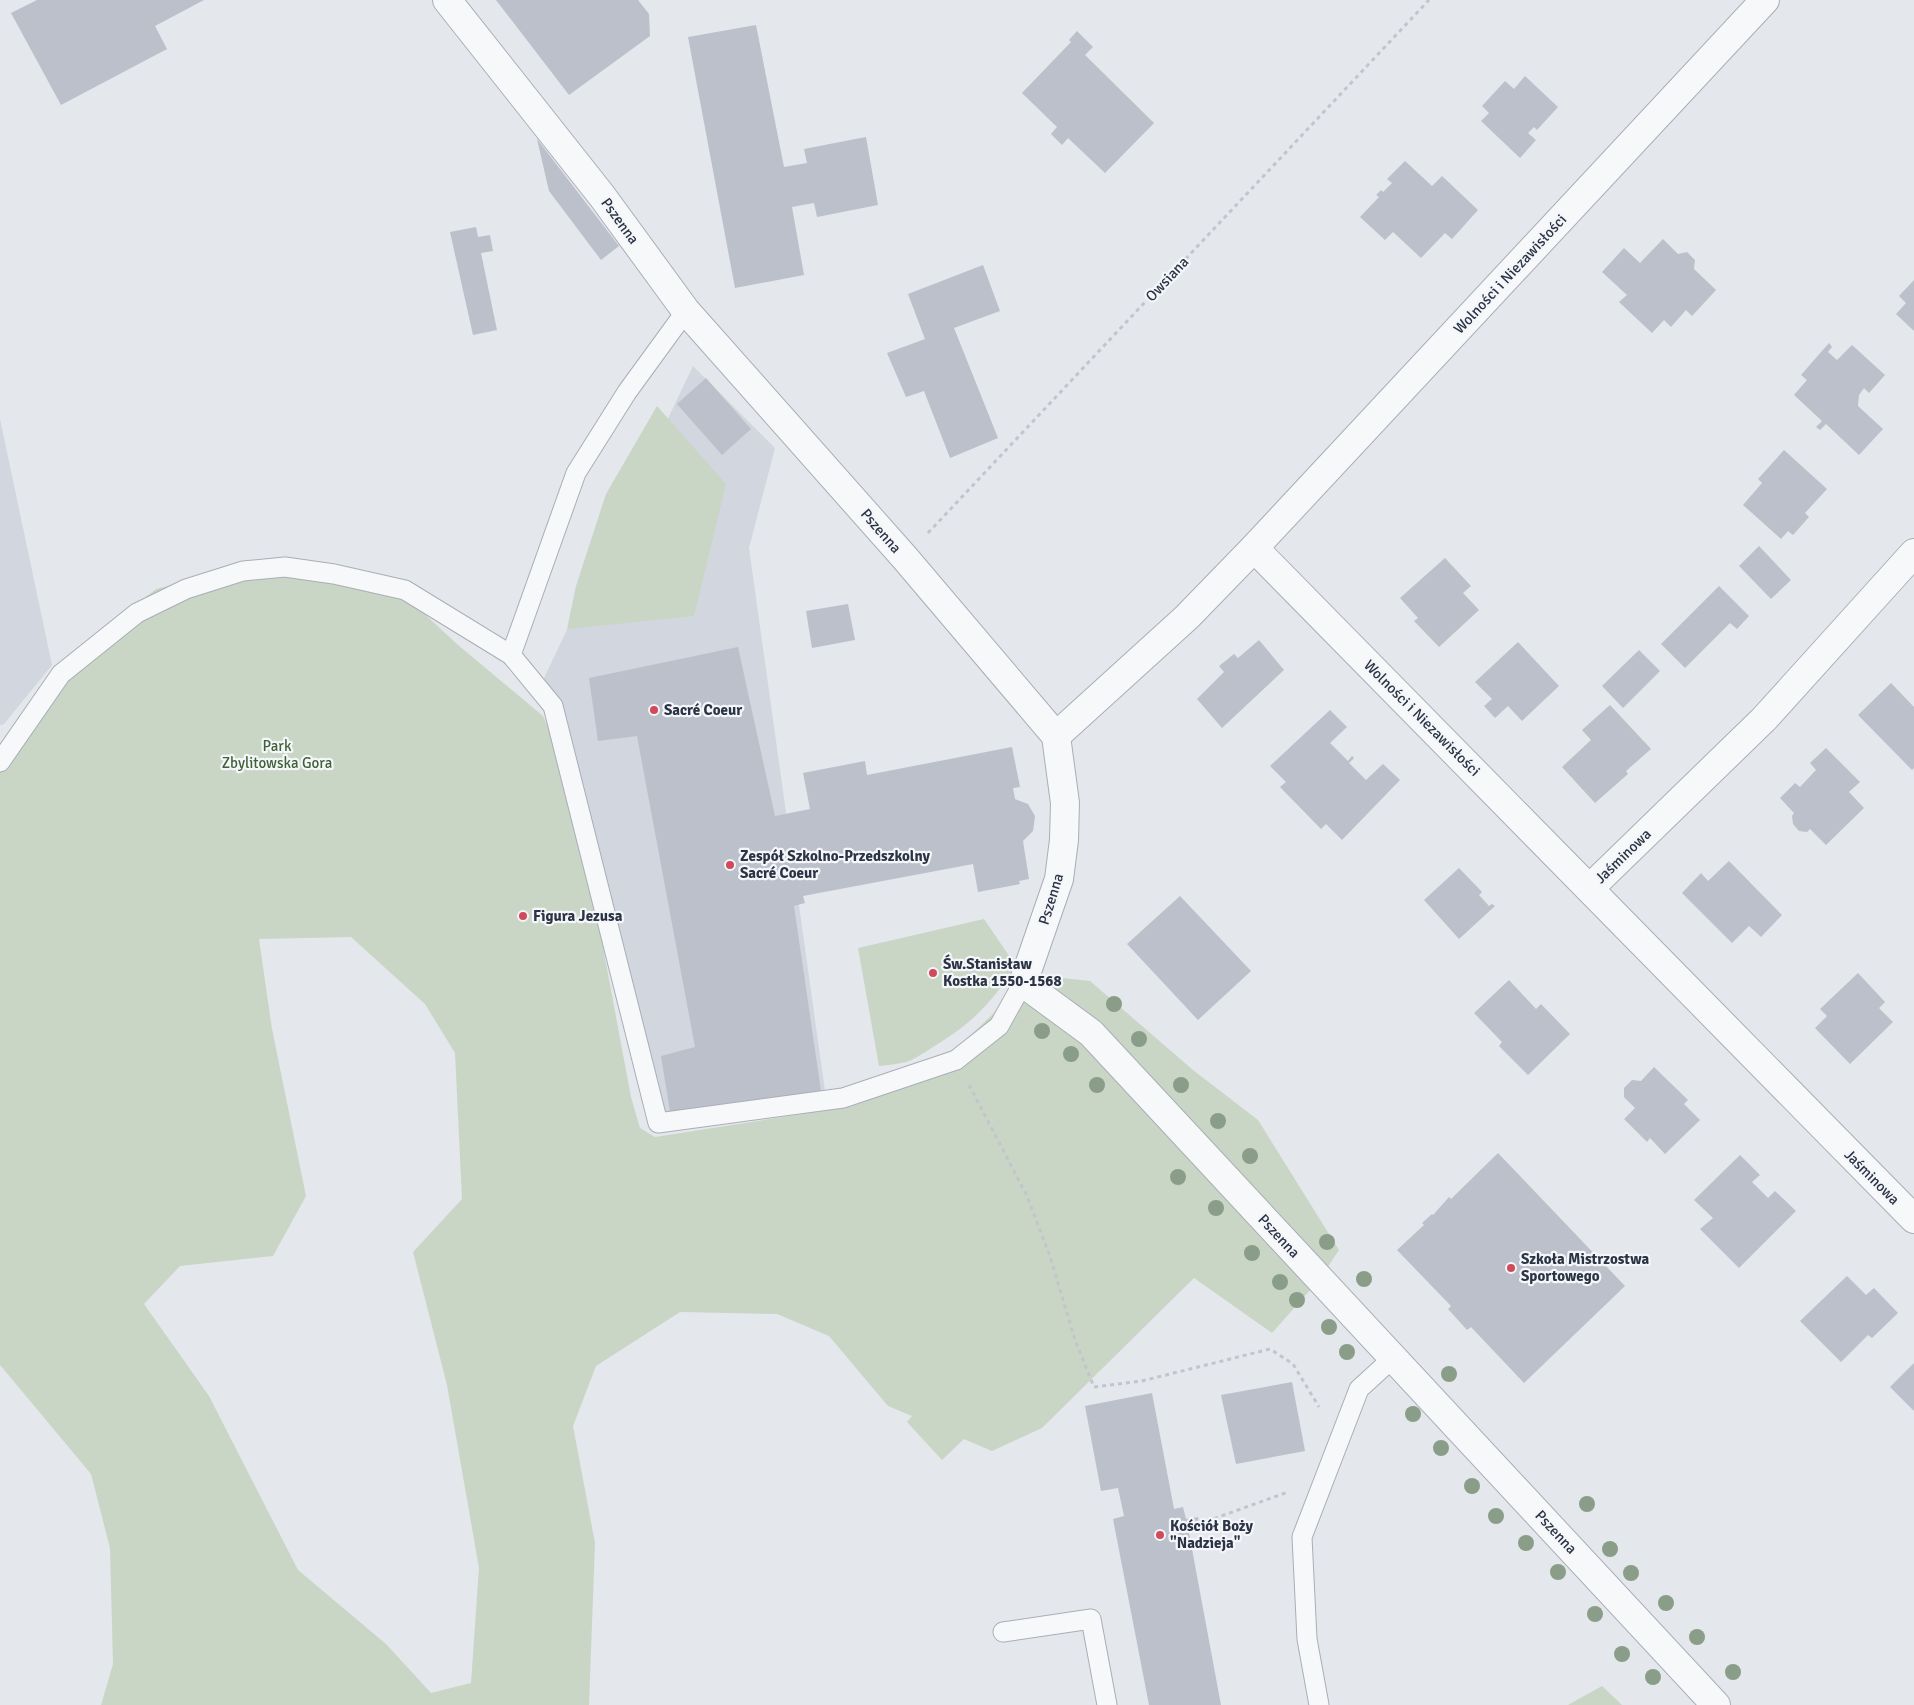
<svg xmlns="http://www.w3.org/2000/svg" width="1914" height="1705" font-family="Signika,sans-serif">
	<rect width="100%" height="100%" fill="#e4e7ec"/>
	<g fill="#d2d6de">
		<path d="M 693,366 L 775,448 L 749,548 L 825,1091 L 663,1121 L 544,678 Z"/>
		<path d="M 0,419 L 52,665 L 4,724 L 0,725 Z"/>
	</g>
	<g fill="#c9d6c5" fill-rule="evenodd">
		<path d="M 657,406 L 726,484 L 694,616 L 567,629 L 576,586 L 606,494 Z"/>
		<path d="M 296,568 L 406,597 L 458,645 L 543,716 L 567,771 L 581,829 L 631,1097 L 640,1128 L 655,1137 L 853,1106 L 897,1088 L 954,1051 L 1034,975 L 1090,981 L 1193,1070 L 1258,1120 L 1339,1250 L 1319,1280 L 1272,1333 L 1194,1278 L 1042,1428 L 992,1451 L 964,1439 L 942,1460 L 907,1422 L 912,1416 L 888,1406 L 829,1336 L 777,1314 L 680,1312 L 596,1366 L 573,1426 L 595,1543 L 589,1705 L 101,1705 L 113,1664 L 110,1548 L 91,1474 L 0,1365 L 0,757 L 118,618 L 156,589 L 206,576 ZM 351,937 L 425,1004 L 455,1053 L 462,1199 L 413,1252 L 447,1385 L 479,1568 L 471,1683 L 431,1693 L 386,1644 L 298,1570 L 209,1396 L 144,1304 L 180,1266 L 273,1256 L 306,1196 L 272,1029 L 259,939 Z"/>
		<path d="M 984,919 L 1016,966 C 988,1007 972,1023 930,1049 C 923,1053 914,1060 906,1062 C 898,1064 888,1065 879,1066 L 858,948 Z"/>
		<path d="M 1602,1686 L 1622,1705 L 1568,1705 Z"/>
	</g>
	<g fill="#bbc0ca">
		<path d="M 37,0 L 204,0 L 155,26 L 167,49 L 61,105 L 11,13 Z"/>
		<path d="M 496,0 L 638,0 L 649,14 L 650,36 L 569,95 Z"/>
		<path d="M 756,25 L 784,167 L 807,163 L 804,149 L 866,137 L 878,205 L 817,217 L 814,203 L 792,207 L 804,275 L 735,288 L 688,37 Z"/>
		<path d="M 1077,31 L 1093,47 L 1085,55 L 1154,123 L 1105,173 L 1068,138 L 1062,145 L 1051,134 L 1057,127 L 1022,93 L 1071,42 L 1069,40 Z"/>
		<path d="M 1525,76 L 1558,107 L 1537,130 L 1534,127 L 1528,133 L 1536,140 L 1520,158 L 1481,121 L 1489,113 L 1482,106 L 1505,81 L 1514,89 Z"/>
		<path d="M 537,139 L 619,246 L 601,260 L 549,191 Z"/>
		<path d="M 1405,161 L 1432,186 L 1442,176 L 1478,210 L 1452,239 L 1445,233 L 1421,258 L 1393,232 L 1385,240 L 1360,217 L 1379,197 L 1376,195 L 1381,190 L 1383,192 L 1392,183 L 1387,179 Z"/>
		<path d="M 476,227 L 478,237 L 490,235 L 493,251 L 481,253 L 497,330 L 473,335 L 450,232 Z"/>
		<path d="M 1663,239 L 1678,254 L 1687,252 L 1695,260 L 1694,269 L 1716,290 L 1692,316 L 1686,310 L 1671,327 L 1664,320 L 1652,333 L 1619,302 L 1627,295 L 1602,272 L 1624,248 L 1640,263 Z"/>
		<path d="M 983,265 L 1000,311 L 954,328 L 998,438 L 950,458 L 924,391 L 906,397 L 887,353 L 925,339 L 908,294 Z"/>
		<path d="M 1914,280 L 1914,331 L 1896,314 L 1906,303 L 1899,296 Z"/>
		<path d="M 1829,343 L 1832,347 L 1828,352 L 1837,360 L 1852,345 L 1885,375 L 1869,393 L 1864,388 L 1859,395 L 1858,406 L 1883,429 L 1859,455 L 1826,424 L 1820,430 L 1816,427 L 1822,421 L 1794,395 L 1807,380 L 1801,375 Z"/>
		<path d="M 706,378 L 751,429 L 722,455 L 677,404 Z"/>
		<path d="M 1784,450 L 1827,489 L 1805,513 L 1809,517 L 1793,535 L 1788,531 L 1781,539 L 1743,505 L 1762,483 L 1758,479 Z"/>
		<path d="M 1759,546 L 1791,580 L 1771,599 L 1739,566 Z"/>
		<path d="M 1445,558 L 1471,586 L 1463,593 L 1479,610 L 1439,647 L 1414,621 L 1418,618 L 1400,598 Z"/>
		<path d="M 1719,586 L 1749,616 L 1737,629 L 1730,623 L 1685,668 L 1661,644 Z"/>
		<path d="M 848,604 L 855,640 L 812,648 L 806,611 Z"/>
		<path d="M 1259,640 L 1284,670 L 1222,728 L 1197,699 L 1224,672 L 1219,666 L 1234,654 L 1238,658 Z"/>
		<path d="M 1518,642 L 1559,686 L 1522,721 L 1508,706 L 1495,718 L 1484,706 L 1492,699 L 1475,682 Z"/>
		<path d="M 738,647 L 775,816 L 810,809 L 803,773 L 865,761 L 867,775 L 1012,747 L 1020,787 L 1013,788 L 1015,799 L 1028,804 L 1035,816 L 1033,831 L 1023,841 L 1029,879 L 1019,881 L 1020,884 L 978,892 L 973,864 L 803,896 L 805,903 L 794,906 L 821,1091 L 671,1118 L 661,1056 L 695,1047 L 637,736 L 598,741 L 589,678 Z"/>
		<path d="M 1639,650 L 1660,671 L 1623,708 L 1602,686 Z"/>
		<path d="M 1891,683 L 1914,707 L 1914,768 L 1912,770 L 1858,715 Z"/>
		<path d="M 1610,705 L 1651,749 L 1626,771 L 1628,774 L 1595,803 L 1562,767 L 1591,740 L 1582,730 Z"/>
		<path d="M 1330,710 L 1347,727 L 1330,743 L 1348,761 L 1352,756 L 1354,758 L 1349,763 L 1366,780 L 1383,764 L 1400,780 L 1342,840 L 1326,824 L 1321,829 L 1280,787 L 1286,782 L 1270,766 Z"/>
		<path d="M 1826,748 L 1860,782 L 1849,792 L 1864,808 L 1826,845 L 1810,829 L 1807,832 L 1799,831 L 1793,824 L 1792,816 L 1794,813 L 1780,798 L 1795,783 L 1800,787 L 1816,770 L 1810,763 Z"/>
		<path d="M 1729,861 L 1782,915 L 1761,937 L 1749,926 L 1732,943 L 1682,893 L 1701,873 L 1708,881 Z"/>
		<path d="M 1459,868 L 1482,892 L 1479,895 L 1489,906 L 1492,904 L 1495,906 L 1459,939 L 1424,900 Z"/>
		<path d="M 1180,896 L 1251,971 L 1198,1020 L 1127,944 Z"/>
		<path d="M 1858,973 L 1885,1002 L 1879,1008 L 1893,1022 L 1850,1064 L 1815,1028 L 1827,1016 L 1820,1009 Z"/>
		<path d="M 1509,980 L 1536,1009 L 1541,1004 L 1570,1034 L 1528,1075 L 1499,1046 L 1502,1042 L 1474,1013 Z"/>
		<path d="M 1654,1067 L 1688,1100 L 1684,1104 L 1700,1120 L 1665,1154 L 1650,1138 L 1647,1142 L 1624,1119 L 1635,1108 L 1624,1097 L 1624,1088 L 1632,1080 L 1641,1081 Z"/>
		<path d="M 1498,1153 L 1625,1286 L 1524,1383 L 1471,1327 L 1467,1330 L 1448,1309 L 1451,1306 L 1397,1250 L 1424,1225 L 1422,1223 L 1432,1214 L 1433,1215 L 1449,1197 L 1451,1199 Z"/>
		<path d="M 1740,1155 L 1760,1175 L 1752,1182 L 1768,1198 L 1775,1191 L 1796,1211 L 1739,1268 L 1700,1229 L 1713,1218 L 1694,1200 Z"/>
		<path d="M 1847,1276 L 1866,1295 L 1874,1288 L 1898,1313 L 1872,1338 L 1868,1335 L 1841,1362 L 1800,1321 Z"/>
		<path d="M 1914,1363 L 1914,1411 L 1890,1387 Z"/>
		<path d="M 1292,1382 L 1305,1451 L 1236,1464 L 1221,1395 Z"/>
		<path d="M 1152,1393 L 1174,1509 L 1183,1507 L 1186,1519 L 1198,1517 L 1200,1531 L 1189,1533 L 1221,1705 L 1149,1705 L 1113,1519 L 1124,1516 L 1118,1488 L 1101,1491 L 1085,1406 Z"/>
	</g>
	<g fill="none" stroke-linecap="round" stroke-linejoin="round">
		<defs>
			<g id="lane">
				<path d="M 511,655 L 576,473 L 627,392 L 686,311"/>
				<path d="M 0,762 L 61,674 L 137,613 L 186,589 L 243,571 L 285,567 L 334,574 L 405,590 L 511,655 L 553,706 L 658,1123 L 843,1098 L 956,1060 L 999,1026 L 1023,983"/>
				<path d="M 1003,1632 L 1091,1619 L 1107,1705"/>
				<path d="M 1319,1705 L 1307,1639 L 1302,1537 L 1359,1389 L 1393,1358"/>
			</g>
			<g id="street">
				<path d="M 447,0 L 602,196 L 686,311 L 905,558 L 1056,736 L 1065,803 L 1064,840 L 1059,879 L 1023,983 L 1091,1033 L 1716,1705"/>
				<path d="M 1254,548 L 1914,1219"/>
				<path d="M 1056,736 L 1187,617 L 1254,548 L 1765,0"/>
				<path d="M 1590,888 L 1764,719 L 1914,553"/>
			</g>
		</defs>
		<use href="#lane" stroke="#a9aeb7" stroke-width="21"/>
		<use href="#street" stroke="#a9aeb7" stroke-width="30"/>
		<g stroke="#c2c5cb" stroke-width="3" stroke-dasharray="4 4" stroke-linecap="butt">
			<path d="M 928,533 L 1429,0"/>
			<path d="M 969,1085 L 1026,1194 L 1050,1256 L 1075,1340 L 1094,1387 L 1142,1381 L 1270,1349 L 1293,1364 L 1319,1407"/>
			<path d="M 1199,1524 L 1288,1492"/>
		</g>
		<use href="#lane" stroke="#f7f8fa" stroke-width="19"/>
		<use href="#street" stroke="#f7f8fa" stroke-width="28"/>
	</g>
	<g fill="#899d89">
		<circle cx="1114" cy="1004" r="8"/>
		<circle cx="1042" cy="1031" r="8"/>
		<circle cx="1139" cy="1039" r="8"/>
		<circle cx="1071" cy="1054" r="8"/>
		<circle cx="1097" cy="1085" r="8"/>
		<circle cx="1181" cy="1085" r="8"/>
		<circle cx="1218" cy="1121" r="8"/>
		<circle cx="1250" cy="1156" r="8"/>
		<circle cx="1178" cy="1177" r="8"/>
		<circle cx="1216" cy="1208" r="8"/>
		<circle cx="1327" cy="1242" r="8"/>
		<circle cx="1252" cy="1253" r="8"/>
		<circle cx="1364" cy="1279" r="8"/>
		<circle cx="1280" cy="1282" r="8"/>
		<circle cx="1297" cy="1300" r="8"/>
		<circle cx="1329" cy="1327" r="8"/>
		<circle cx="1347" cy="1352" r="8"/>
		<circle cx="1449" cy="1374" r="8"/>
		<circle cx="1413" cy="1414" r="8"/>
		<circle cx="1441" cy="1448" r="8"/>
		<circle cx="1472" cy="1486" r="8"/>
		<circle cx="1587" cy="1504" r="8"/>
		<circle cx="1496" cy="1516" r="8"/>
		<circle cx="1526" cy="1543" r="8"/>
		<circle cx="1610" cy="1549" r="8"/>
		<circle cx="1558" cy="1572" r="8"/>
		<circle cx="1631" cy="1573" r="8"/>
		<circle cx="1666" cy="1603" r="8"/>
		<circle cx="1595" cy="1614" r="8"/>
		<circle cx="1697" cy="1637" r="8"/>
		<circle cx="1622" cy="1654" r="8"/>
		<circle cx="1733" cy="1672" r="8"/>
		<circle cx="1653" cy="1677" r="8"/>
	</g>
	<g fill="#d1495b" stroke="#f4f6f9" stroke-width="2">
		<circle cx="654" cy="710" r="5"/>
		<circle cx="730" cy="865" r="5"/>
		<circle cx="523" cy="916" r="5"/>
		<circle cx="933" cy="973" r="5"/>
		<circle cx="1511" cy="1268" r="5"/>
		<circle cx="1160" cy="1535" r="5"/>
	</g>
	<g text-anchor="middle" stroke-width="4.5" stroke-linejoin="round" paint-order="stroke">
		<g font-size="15" fill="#2b3445" stroke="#f4f6f9">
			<text transform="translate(620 221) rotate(54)" y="5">Pszenna</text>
			<text transform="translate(1510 274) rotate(-47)" y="5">Wolności i Niezawisłości</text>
			<text transform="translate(1167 279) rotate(-47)" y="5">Owsiana</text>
			<text transform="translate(881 531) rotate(49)" y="5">Pszenna</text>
			<text transform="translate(1422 718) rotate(45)" y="5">Wolności i Niezawisłości</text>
			<text transform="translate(1623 856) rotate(-44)" y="5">Jaśminowa</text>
			<text transform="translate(1051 899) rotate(-73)" y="5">Pszenna</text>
			<text transform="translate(1872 1177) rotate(45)" y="5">Jaśminowa</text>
			<text transform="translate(1279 1236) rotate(47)" y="5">Pszenna</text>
			<text transform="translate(1556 1532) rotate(47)" y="5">Pszenna</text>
		</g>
		<g font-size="15" font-weight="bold" fill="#2b3445" stroke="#f4f6f9" text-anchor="start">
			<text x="664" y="715">Sacré Coeur</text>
			<text x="740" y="861">Zespół Szkolno-Przedszkolny<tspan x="740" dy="17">Sacré Coeur</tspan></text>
			<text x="533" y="921">Figura Jezusa</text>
			<text x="943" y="969">Św.Stanisław<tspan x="943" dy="17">Kostka 1550-1568</tspan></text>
			<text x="1521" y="1264">Szkoła Mistrzostwa<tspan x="1521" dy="17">Sportowego</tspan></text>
			<text x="1170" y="1531">Kościół Boży<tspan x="1170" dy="17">"Nadzieja"</tspan></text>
		</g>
		<g font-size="15" fill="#3f6138" stroke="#f4f6f9">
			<text x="277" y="751">Park<tspan x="277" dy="17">Zbylitowska Gora</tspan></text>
		</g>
	</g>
</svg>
